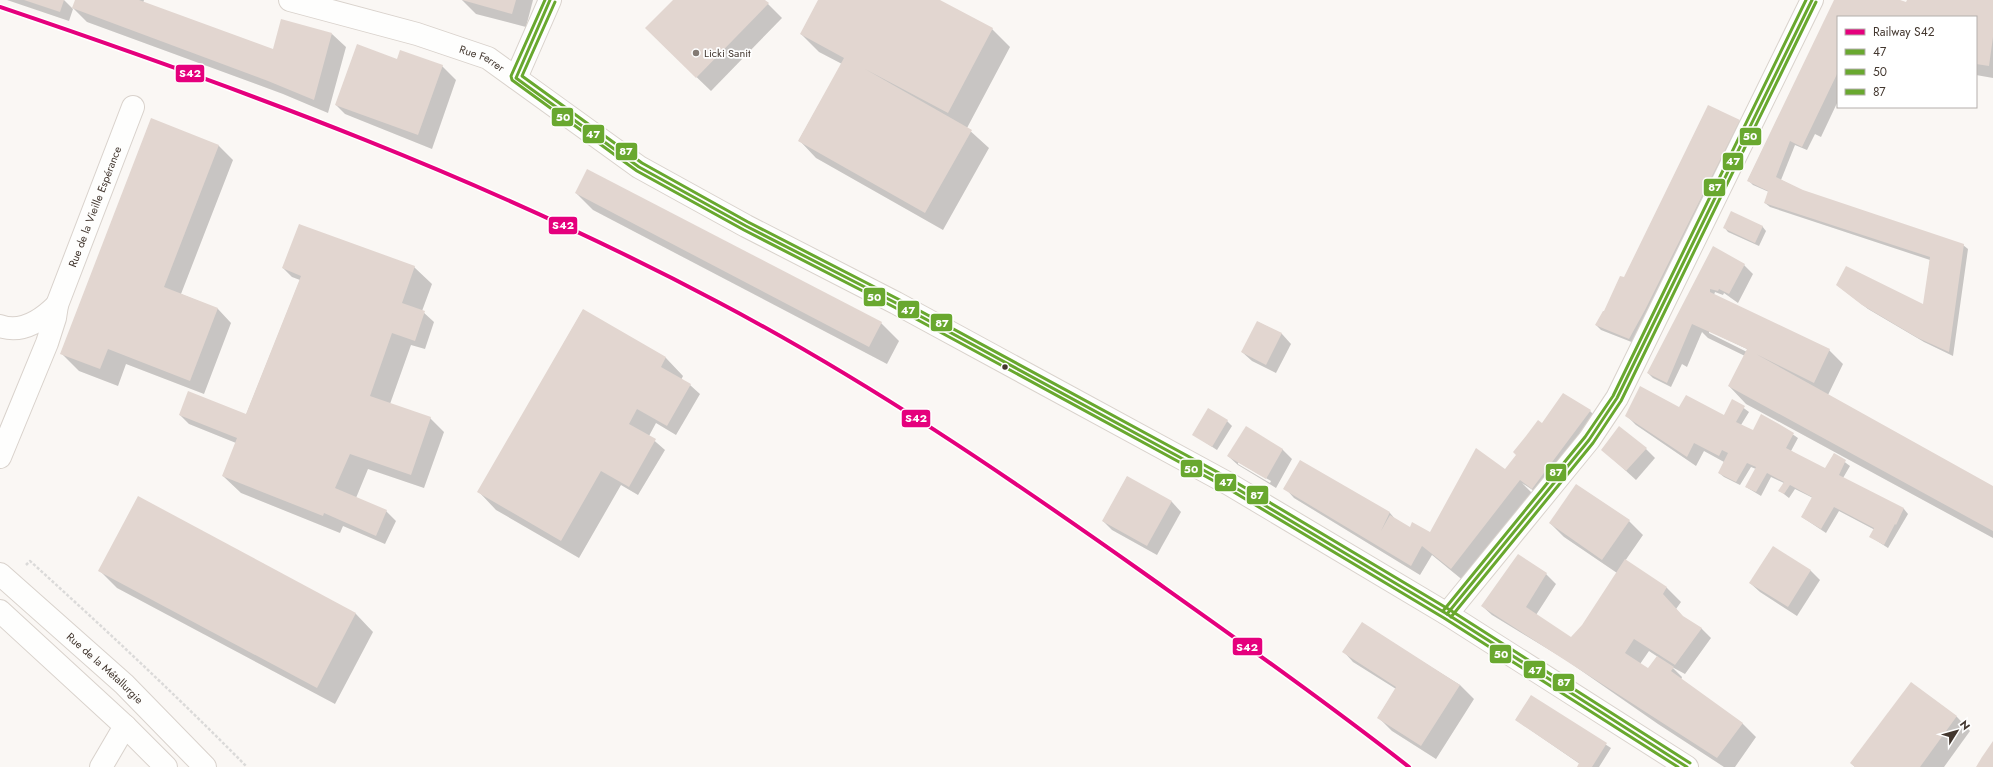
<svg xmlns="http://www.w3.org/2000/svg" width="1993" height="767" font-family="Jost,sans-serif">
	<rect width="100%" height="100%" fill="#faf7f4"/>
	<g fill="#0003" fill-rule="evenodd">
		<path d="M 7,0 L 64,0 L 73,9 L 69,21 Z"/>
		<path d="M 77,0 L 144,0 L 143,3 L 274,51 L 332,34 L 346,47 L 328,113 L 283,94 L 87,22 L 73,8 Z"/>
		<path d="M 462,0 L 533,0 L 526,27 L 476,14 Z"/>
		<path d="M 674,0 L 764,0 L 782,18 L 711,91 L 660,42 Z"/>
		<path d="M 819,0 L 938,0 L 992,29 L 1010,47 L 967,128 L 989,148 L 943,230 L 816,158 L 799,140 L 842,64 L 819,52 L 801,34 Z"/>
		<path d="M 1835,0 L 1897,0 L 1907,3 L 1908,0 L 1993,0 L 1993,78 L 1976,75 L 1976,17 L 1838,17 L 1838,101 L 1821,137 L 1815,134 L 1807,150 L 1795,145 L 1781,180 L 1803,191 L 1963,245 L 1968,249 L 1953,356 L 1924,342 L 1868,309 L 1837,285 L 1924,305 L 1930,260 L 1770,207 L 1765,203 L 1769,192 L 1753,185 L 1748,180 Z"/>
		<path d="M 442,66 L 456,80 L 432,149 L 345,114 L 336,105 Z"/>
		<path d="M 1739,121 L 1744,125 L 1634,343 L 1601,330 L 1596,325 L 1605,312 Z"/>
		<path d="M 191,135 L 219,146 L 233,160 L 181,294 L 218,309 L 231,323 L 204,394 L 126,364 L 118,386 L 79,371 L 61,353 Z"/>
		<path d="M 576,193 L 881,323 L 899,341 L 887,364 L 593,210 Z"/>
		<path d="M 1762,226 L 1766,231 L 1759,246 L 1728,232 L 1724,227 Z"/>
		<path d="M 1705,264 L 1744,265 L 1753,274 L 1738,303 L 1724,293 L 1723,295 L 1715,292 L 1714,295 L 1829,350 L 1843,364 L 1828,395 L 1993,487 L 1993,538 L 1746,404 L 1729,386 L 1745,356 L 1708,338 L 1702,332 L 1687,367 L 1682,364 L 1671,387 L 1653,378 L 1648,373 ZM 1709,331 L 1747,349 L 1747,352 L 1709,333 Z"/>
		<path d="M 414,267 L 432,284 L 422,311 L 434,322 L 425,349 L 411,345 L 390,404 L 430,418 L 444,432 L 424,488 L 368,469 L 356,498 L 386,511 L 396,521 L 385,544 L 343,526 L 340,533 L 241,493 L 223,476 L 236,443 L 189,424 L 180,415 L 246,415 L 300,280 L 292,277 L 283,268 Z"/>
		<path d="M 583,310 L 666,358 L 683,376 L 681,380 L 690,385 L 700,394 L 676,435 L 656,423 L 649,436 L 665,450 L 638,495 L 621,485 L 579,558 L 496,510 L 479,492 Z"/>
		<path d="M 1258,322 L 1282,334 L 1291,344 L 1276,373 L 1252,361 L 1242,352 Z"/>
		<path d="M 1563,395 L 1590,411 L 1600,421 L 1537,493 L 1522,483 L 1533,494 L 1465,582 L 1432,555 L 1420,575 L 1294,498 L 1285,488 L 1371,503 L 1390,513 L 1396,520 L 1410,528 L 1430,533 L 1511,474 Z"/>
		<path d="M 1733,400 L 1749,412 L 1741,425 L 1753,432 L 1779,425 L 1798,438 L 1791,451 L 1825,470 L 1834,454 L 1850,466 L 1843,478 L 1904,509 L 1908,514 L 1888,548 L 1871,537 L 1875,530 L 1839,511 L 1826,533 L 1802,517 L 1813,498 L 1795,489 L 1789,498 L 1780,491 L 1784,483 L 1771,477 L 1761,496 L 1746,487 L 1756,469 L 1751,467 L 1740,485 L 1724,477 L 1719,473 L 1724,462 L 1704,451 L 1696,466 L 1636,425 L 1626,415 L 1680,408 L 1724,416 Z"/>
		<path d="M 1227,421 L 1232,426 L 1217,450 L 1194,435 Z"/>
		<path d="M 1282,449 L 1292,459 L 1276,488 L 1238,465 L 1228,456 ZM 1238,462 L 1271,481 L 1270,483 L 1238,464 Z"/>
		<path d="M 1646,449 L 1655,458 L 1636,480 L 1603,450 Z"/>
		<path d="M 1127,477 L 1172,502 L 1181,512 L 1157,555 L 1112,530 L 1103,521 Z"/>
		<path d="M 139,498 L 356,614 L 373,632 L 335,704 L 117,588 L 100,571 Z"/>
		<path d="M 1629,521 L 1643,535 L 1625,561 L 1667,588 L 1681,602 L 1676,609 L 1684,618 L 1701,628 L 1711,638 L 1685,674 L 1672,667 L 1682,677 L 1681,680 L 1742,723 L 1756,737 L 1735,767 L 1724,767 L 1658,724 L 1566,660 L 1492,615 L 1482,606 L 1518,556 L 1546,574 L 1556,584 L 1536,615 L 1571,639 L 1583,626 L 1617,573 L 1564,537 L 1550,523 ZM 1649,651 L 1658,657 L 1648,670 L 1640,664 Z"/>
		<path d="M 1773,547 L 1811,571 L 1820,580 L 1797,616 L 1760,592 L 1750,583 Z"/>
		<path d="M 1344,652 L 1415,657 L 1460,685 L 1474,699 L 1436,759 L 1392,731 L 1378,717 L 1396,689 L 1353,662 Z"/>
		<path d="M 1911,684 L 1957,717 L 1970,731 L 1944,767 L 1855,767 L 1851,763 Z"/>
		<path d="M 1531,696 L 1611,748 L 1599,767 L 1578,767 L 1580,764 L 1516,720 Z"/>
	</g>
	<g fill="#e2d6d0">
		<path d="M 24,0 L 64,0 L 60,12 Z"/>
		<path d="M 75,0 L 139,0 L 273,49 L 281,19 L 332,33 L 314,100 L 268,81 L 72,8 Z"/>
		<path d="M 462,0 L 516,0 L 512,14 Z"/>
		<path d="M 673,0 L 765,0 L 769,3 L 696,78 L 645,28 Z"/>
		<path d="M 818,0 L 940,0 L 993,28 L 948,113 L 865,69 L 972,130 L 925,213 L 798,141 L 844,58 L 800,34 Z"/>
		<path d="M 1834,0 L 1900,0 L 1906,2 L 1907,0 L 1993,0 L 1993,37 L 1989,66 L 1976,64 L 1976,17 L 1838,17 L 1838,72 L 1802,147 L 1790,141 L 1776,177 L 1803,190 L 1964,244 L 1949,352 L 1918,338 L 1862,305 L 1836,285 L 1846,266 L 1923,304 L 1930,257 L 1764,203 L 1768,191 L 1747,181 Z"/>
		<path d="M 357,44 L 397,59 L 400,50 L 443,65 L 418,135 L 335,105 Z"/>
		<path d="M 1708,105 L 1740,120 L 1645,310 L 1629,339 L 1595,325 L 1603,311 L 1604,311 L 1620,276 L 1624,277 Z"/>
		<path d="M 151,118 L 219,145 L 164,287 L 218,308 L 190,381 L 108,349 L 100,369 L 60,354 Z"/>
		<path d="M 587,169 L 882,322 L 869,347 L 575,193 Z"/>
		<path d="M 1731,211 L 1763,226 L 1755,243 L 1723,228 Z"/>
		<path d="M 299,224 L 415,266 L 402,303 L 425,311 L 415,341 L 392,333 L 370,396 L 431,417 L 411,475 L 350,454 L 335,488 L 387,510 L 376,536 L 324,513 L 323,516 L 222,476 L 237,438 L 179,415 L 188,391 L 246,414 L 301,276 L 282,268 Z"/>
		<path d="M 1713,246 L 1745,264 L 1729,294 L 1719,289 L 1718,291 L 1710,289 L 1710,292 L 1830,349 L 1814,383 L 1756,354 L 1993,486 L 1993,531 L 1728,386 L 1747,349 L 1692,324 L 1667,383 L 1647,373 Z"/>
		<path d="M 583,309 L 666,357 L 661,367 L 691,384 L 667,426 L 637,409 L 629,424 L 656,439 L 629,487 L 601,471 L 561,541 L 477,492 Z"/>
		<path d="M 1257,321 L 1282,333 L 1266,365 L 1241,352 Z"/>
		<path d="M 1640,386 L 1679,407 L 1686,395 L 1724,415 L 1732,399 L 1745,406 L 1736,422 L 1753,430 L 1761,414 L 1779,424 L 1794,433 L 1786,448 L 1825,468 L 1834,453 L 1846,460 L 1839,475 L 1904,508 L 1896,525 L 1895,524 L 1884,545 L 1869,537 L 1874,528 L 1834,507 L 1821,529 L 1801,517 L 1812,497 L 1790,485 L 1784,494 L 1778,491 L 1784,482 L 1767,473 L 1756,492 L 1745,487 L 1756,467 L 1747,463 L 1736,482 L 1718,473 L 1728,453 L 1722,450 L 1719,456 L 1694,443 L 1687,457 L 1625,416 Z"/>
		<path d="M 1563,393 L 1591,410 L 1532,489 L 1520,480 L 1451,569 L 1422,546 L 1411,566 L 1283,489 L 1300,460 L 1390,512 L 1381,531 L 1390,515 L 1410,527 L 1412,522 L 1430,532 L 1476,448 L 1505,469 L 1516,455 L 1513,452 L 1526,436 L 1538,420 L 1542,423 Z"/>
		<path d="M 1208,408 L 1228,420 L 1212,447 L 1192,435 Z"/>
		<path d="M 1246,426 L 1283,449 L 1266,479 L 1227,456 Z"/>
		<path d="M 1619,426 L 1647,448 L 1626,471 L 1601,450 Z"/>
		<path d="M 1127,476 L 1172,501 L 1147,546 L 1102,521 Z"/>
		<path d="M 1576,484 L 1630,520 L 1602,560 L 1549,523 Z"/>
		<path d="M 138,496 L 356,613 L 317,688 L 98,571 Z"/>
		<path d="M 1773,546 L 1811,570 L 1788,607 L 1749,583 Z"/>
		<path d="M 1518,554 L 1547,573 L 1526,607 L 1571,637 L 1582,625 L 1625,559 L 1667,587 L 1663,594 L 1683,616 L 1702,628 L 1675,665 L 1634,639 L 1625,653 L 1648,668 L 1657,656 L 1674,667 L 1671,671 L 1743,723 L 1717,758 L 1481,606 Z"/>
		<path d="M 1362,622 L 1460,685 L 1421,746 L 1377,718 L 1396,687 L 1342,652 Z"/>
		<path d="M 1911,682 L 1957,716 L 1920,767 L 1855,767 L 1850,763 Z"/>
		<path d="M 1531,695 L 1607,743 L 1592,767 L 1577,767 L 1579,763 L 1515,720 Z"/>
		<path d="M 1993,741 L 1993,767 L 1976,767 L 1982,757 Z"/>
	</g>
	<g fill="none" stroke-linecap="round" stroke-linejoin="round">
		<defs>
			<g id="minor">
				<path id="s1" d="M 290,0 L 417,34 L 488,58 L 639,167 L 746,226 L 896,303 L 1229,484 L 1447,614 L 1687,767"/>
				<path d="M 516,78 L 550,0"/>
				<path d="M 0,326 C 22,334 42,320 57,305"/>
				<path id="s2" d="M 0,457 L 47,343 L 55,318 L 57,305 L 133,107"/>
				<path id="s3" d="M 0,574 L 124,684 L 205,767"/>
				<path d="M 0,611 L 125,726 L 166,767"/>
				<path d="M 1447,614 L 1589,440 L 1617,398 L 1812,0"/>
				<path d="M 101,767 L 125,726"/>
			</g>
		</defs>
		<use href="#minor" stroke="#d9d2cc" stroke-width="24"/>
		<path stroke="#dbdad9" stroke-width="2.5" stroke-dasharray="3 2" stroke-linecap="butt" d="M 26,565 L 30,561 C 104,628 177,696 247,767"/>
		<use href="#minor" stroke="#fefefd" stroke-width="22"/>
		<defs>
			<g id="bus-1">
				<path d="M 550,0 L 516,78 L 639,167 L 746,226 L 896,303 L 1229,484 L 1447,614 L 1687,767"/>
				<path d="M 1447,614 L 1589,440 L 1617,398 L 1812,0"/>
			</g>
			<g id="bus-2">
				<path d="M 545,0 L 511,76 L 512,80 L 637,171 L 744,230 L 894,307 L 1227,488 L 1444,618 L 1678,767"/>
				<path d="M 1451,617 L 1593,443 L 1621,401 L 1816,2"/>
			</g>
			<g id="bus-3">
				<path d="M 555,2 L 522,76 L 642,163 L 748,222 L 898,299 L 1232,480 L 1450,610 L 1690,763"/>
				<path d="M 1443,611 L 1585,437 L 1613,396 L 1806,0"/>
			</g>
		</defs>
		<use href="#bus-1" stroke="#fff" stroke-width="6"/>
		<use href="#bus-2" stroke="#fff" stroke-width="6"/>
		<use href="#bus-3" stroke="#fff" stroke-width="6"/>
		<use href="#bus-1" stroke="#69a82f" stroke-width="3"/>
		<use href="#bus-2" stroke="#69a82f" stroke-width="3"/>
		<use href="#bus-3" stroke="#69a82f" stroke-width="3"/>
		<defs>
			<path id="rail-1" d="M 0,7 C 248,91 486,179 718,302 C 866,380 1004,474 1141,571 C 1231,635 1322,699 1409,767"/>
		</defs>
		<use href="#rail-1" stroke="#fff" stroke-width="7"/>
		<use href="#rail-1" stroke="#e5007d" stroke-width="4"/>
	</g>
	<circle fill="#837a74" stroke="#fff" stroke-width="1.5" cx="696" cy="53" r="4"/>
	<circle fill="#43372f" stroke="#fff" stroke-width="1.5" cx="1005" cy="367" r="3.5"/>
	<g text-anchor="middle" stroke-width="3.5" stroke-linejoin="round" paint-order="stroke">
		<g font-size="11" fill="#43372f" stroke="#fff" text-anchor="start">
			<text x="704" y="57">Licki Sanit</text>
		</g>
		<g font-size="11" fill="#43372f" stroke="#fff">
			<text dy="4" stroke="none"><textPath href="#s1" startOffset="201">Rue Ferrer</textPath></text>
			<text dy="4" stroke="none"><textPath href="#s2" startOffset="268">Rue de la Vieille Espérance</textPath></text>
			<text dy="4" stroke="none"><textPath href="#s3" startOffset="141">Rue de la Métallurgie</textPath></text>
		</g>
	</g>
	<g stroke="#fff" stroke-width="1.5">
		<rect x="175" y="64" width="30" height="19" rx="4" fill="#e5007d"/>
		<rect x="551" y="107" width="23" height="20" rx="4" fill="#69a82f"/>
		<rect x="582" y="124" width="23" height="20" rx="4" fill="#69a82f"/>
		<rect x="1739" y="127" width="23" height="19" rx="4" fill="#69a82f"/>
		<rect x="615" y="142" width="23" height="19" rx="4" fill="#69a82f"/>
		<rect x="1722" y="152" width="22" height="19" rx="4" fill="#69a82f"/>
		<rect x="1703" y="178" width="23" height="19" rx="4" fill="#69a82f"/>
		<rect x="548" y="216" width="30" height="19" rx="4" fill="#e5007d"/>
		<rect x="863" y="287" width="23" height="20" rx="4" fill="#69a82f"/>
		<rect x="897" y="300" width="23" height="19" rx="4" fill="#69a82f"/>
		<rect x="930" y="313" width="23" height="19" rx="4" fill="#69a82f"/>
		<rect x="901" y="409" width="30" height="19" rx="4" fill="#e5007d"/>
		<rect x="1180" y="459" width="23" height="19" rx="4" fill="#69a82f"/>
		<rect x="1545" y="463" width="22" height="19" rx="4" fill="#69a82f"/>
		<rect x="1214" y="473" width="23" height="19" rx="4" fill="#69a82f"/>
		<rect x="1246" y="485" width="23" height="20" rx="4" fill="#69a82f"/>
		<rect x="1232" y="637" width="31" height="19" rx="4" fill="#e5007d"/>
		<rect x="1489" y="644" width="23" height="20" rx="4" fill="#69a82f"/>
		<rect x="1523" y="660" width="23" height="19" rx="4" fill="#69a82f"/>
		<rect x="1552" y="673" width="23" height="19" rx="4" fill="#69a82f"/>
	</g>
	<g font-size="11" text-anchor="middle" font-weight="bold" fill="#fff">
		<text x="190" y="77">S42</text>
		<text x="563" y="121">50</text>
		<text x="593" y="138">47</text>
		<text x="1750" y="140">50</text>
		<text x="626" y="155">87</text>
		<text x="1733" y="165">47</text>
		<text x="1715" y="191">87</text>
		<text x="563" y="229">S42</text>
		<text x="874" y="301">50</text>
		<text x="908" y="314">47</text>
		<text x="942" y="327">87</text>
		<text x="916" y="422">S42</text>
		<text x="1191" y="473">50</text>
		<text x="1556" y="476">87</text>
		<text x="1226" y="486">47</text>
		<text x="1257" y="499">87</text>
		<text x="1247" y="651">S42</text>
		<text x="1501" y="658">50</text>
		<text x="1535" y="674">47</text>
		<text x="1564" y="686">87</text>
	</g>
	<rect x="1837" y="16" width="140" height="92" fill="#ffffff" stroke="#b4afac"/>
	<rect x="1845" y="29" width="20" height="6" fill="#e5007d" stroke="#b4afac"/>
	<text x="1873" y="36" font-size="12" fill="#43372f">Railway S42</text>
	<rect x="1845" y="49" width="20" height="6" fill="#69a82f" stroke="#b4afac"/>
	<text x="1873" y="56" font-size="12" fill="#43372f">47</text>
	<rect x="1845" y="69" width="20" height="6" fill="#69a82f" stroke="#b4afac"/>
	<text x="1873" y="76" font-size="12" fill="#43372f">50</text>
	<rect x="1845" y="89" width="20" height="6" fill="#69a82f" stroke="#b4afac"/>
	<text x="1873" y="96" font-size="12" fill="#43372f">87</text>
	<g transform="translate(1957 731) rotate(53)" stroke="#ffffff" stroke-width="3" paint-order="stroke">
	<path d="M0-3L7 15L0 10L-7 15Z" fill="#43372f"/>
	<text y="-6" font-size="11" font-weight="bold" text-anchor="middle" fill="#43372f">N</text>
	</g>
</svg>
